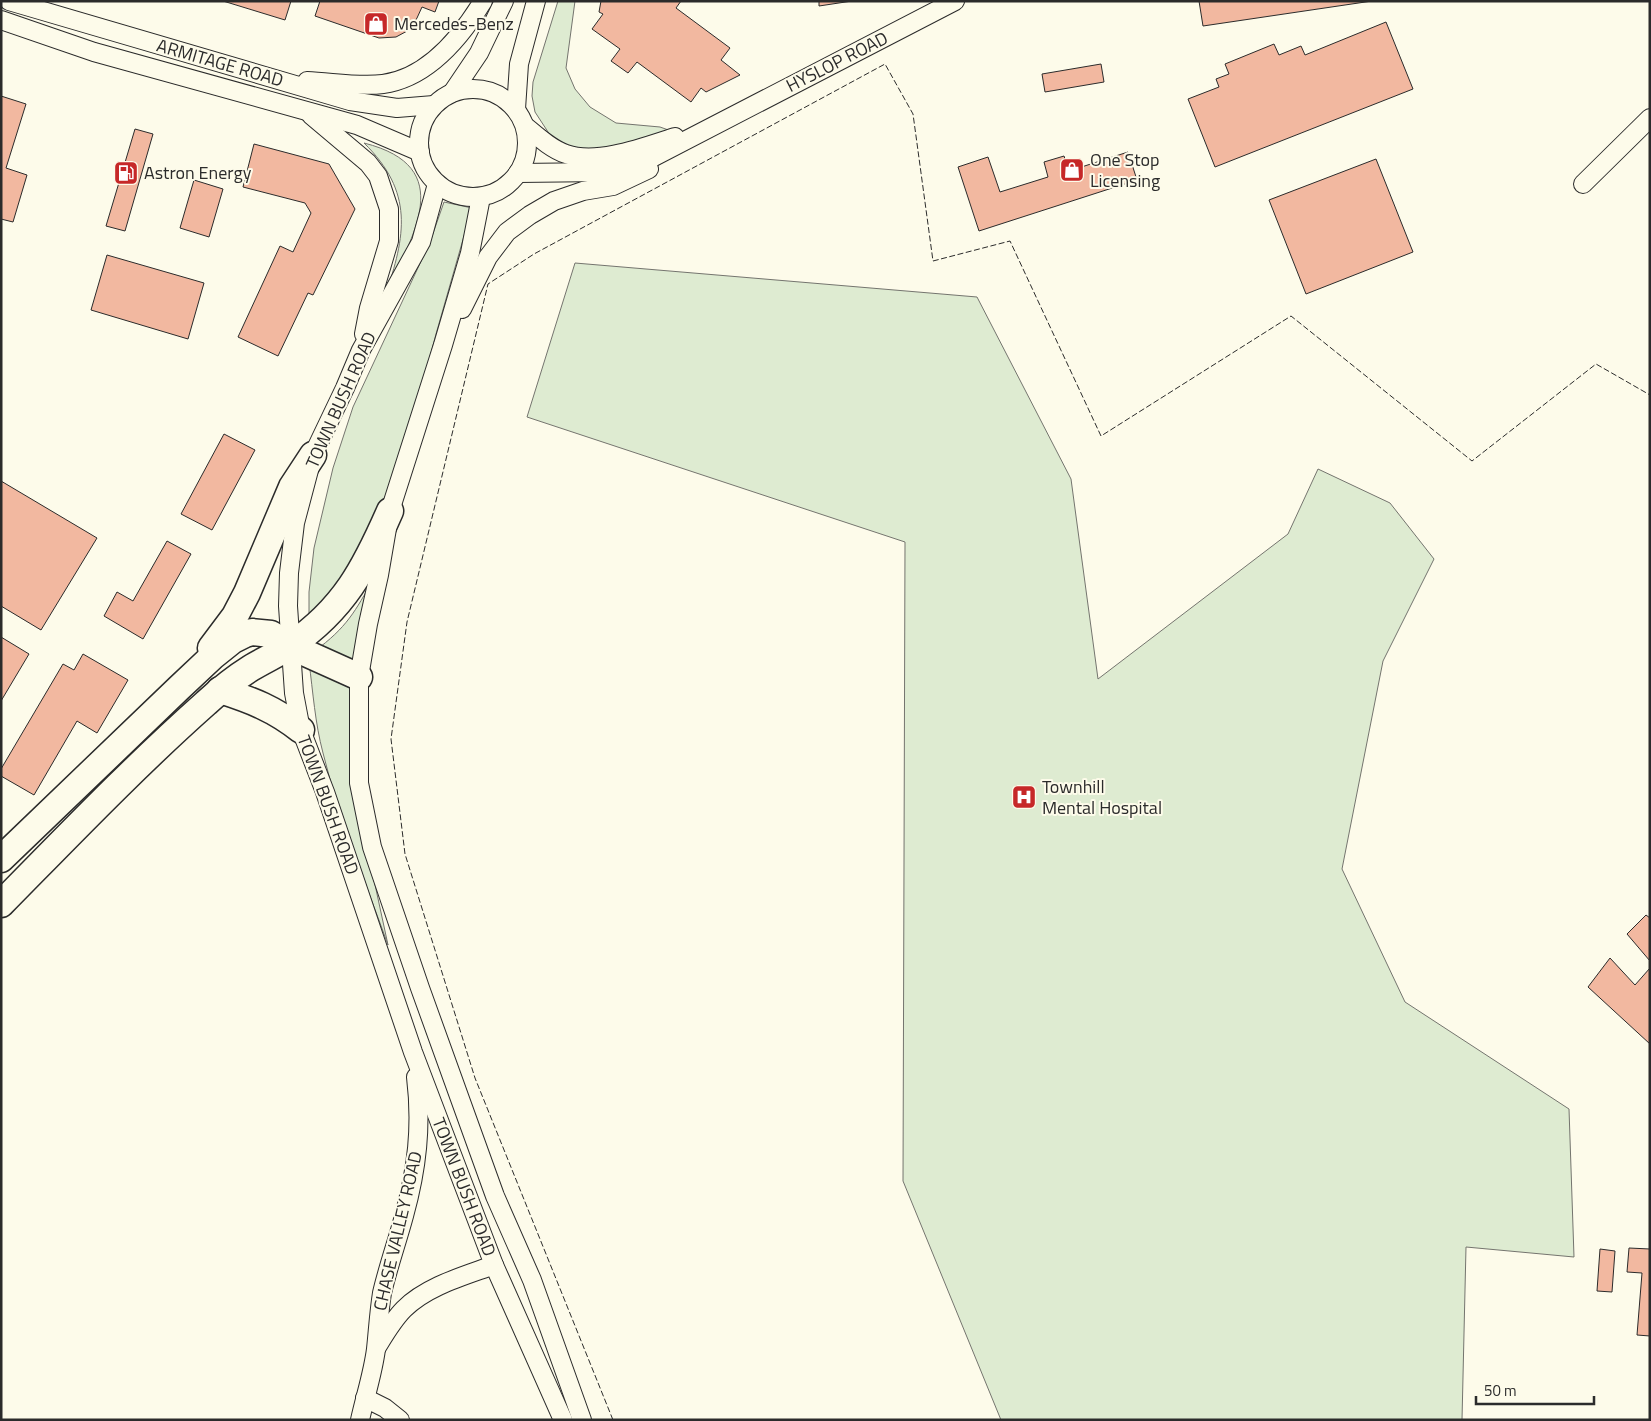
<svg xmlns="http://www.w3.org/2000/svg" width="1651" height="1421" font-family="'Titillium Web',sans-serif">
	<rect width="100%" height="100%" fill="#fdfbea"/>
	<g fill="#deebd1" stroke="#74746e">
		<path d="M 558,1 L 575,1 L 566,68 L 575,89 L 590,107 L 616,123 L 660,127 L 674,132 L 584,154 L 558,142 L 550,135 L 535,112 L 532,96 L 533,82 Z"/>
		<path d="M 364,143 C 459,167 412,236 385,296 C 406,235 414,192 364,143 Z"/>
		<path d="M 444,202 L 472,208 L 436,334 L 408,440 L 370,555 L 309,629 L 309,592 L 314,548 L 333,468 L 353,407 L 430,242 Z"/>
		<path d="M 575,263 L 977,297 L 1071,479 L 1098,679 L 1288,534 L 1318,469 L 1390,503 L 1434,559 L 1383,661 L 1342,869 L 1405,1002 L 1569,1109 L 1574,1257 L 1466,1247 L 1462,1420 L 1001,1420 L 903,1181 L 905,542 L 527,417 Z"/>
		<path d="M 376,574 L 357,662 L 320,647 C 350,624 358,606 376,574 Z"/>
		<path d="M 309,662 L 350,681 L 374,880 L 388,945 C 365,881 339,818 323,753 C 315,723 313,692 309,662 Z"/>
	</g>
	<g fill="#f2b8a0" stroke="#2b2b2b">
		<path d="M 223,1 L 291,1 L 285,20 Z"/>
		<path d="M 320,1 L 439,1 L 435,12 L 422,7 L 417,18 L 409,30 L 396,37 L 379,38 L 315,16 Z"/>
		<path d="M 601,1 L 681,1 L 676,8 L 730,48 L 721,60 L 740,75 L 706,92 L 701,88 L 691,102 L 637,62 L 628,73 L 611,61 L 620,49 L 592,29 L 603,14 L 599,12 Z"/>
		<path d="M 819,1 L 852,1 L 819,6 Z"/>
		<path d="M 1199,1 L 1372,1 L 1203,26 Z"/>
		<path d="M 1386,22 L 1413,89 L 1215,167 L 1188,99 L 1219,87 L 1216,79 L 1229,74 L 1225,64 L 1274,44 L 1279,55 L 1301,46 L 1305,55 Z"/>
		<path d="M 1101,64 L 1104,82 L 1045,92 L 1042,74 Z"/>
		<path d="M 1,96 L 26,104 L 6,168 L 27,175 L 13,222 L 1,219 Z"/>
		<path d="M 135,129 L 153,134 L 125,231 L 106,226 Z"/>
		<path d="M 254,144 L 329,164 L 355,209 L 313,295 L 308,293 L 278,356 L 238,337 L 280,246 L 293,252 L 311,213 L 305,203 L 243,187 Z"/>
		<path d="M 1128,152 L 1137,180 L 979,231 L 958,167 L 988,157 L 1000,192 L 1048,177 L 1044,162 L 1064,156 L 1069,171 Z"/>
		<path d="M 1376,159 L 1413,252 L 1306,294 L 1269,200 Z"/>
		<path d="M 194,180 L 223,189 L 209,237 L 180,228 Z"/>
		<path d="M 107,255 L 204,283 L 188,339 L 91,310 Z"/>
		<path d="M 224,434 L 255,450 L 212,530 L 181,514 Z"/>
		<path d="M 1,481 L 97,538 L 41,630 L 1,606 Z"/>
		<path d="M 167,541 L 191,554 L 143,639 L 104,616 L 117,592 L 133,601 Z"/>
		<path d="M 1,637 L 29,654 L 1,701 Z"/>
		<path d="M 83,654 L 128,680 L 97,733 L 77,721 L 34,795 L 1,776 L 1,769 L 63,664 L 74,670 Z"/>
		<path d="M 1646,915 L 1650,918 L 1650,961 L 1627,934 Z"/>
		<path d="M 1610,958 L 1635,985 L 1650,968 L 1650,1044 L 1588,987 Z"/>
		<path d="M 1629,1248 L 1650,1249 L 1650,1336 L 1637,1335 L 1642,1273 L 1627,1272 Z"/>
		<path d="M 1600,1249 L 1615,1251 L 1612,1292 L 1597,1291 Z"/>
	</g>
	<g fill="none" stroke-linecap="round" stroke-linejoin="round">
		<defs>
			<g id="minor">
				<path d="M 9,1 L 350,101 L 397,108 L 434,105"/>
				<path d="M 1,20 L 94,52 L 357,125 L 420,152"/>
				<path d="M 307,81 C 332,82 358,87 383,84 C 427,78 461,37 483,1"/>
				<circle cx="473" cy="143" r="54"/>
				<path d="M 452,93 L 479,53 L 504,1"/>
				<path d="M 516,109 L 519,64 L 536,1"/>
				<path d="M 311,115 L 368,163 L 378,176 L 389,209 L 389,241 L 369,308 L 364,334"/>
				<path d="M 525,126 C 537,136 551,149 566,154 C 597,165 644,147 675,137"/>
				<path d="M 518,173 L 604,172 L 642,163 L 955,1"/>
				<path d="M 437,184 L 421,242 L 361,350 L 345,388 L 313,455 L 295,523 L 289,573 L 288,606 L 294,693 L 301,730 L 325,792 L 413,1052 L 494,1265 L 563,1420"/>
				<path d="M 1583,184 L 1650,118"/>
				<path d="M 481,197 L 470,253 L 443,345 L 390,511 L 379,575 L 368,624 L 359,677 L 359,783 L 372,847 L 420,988 L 495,1196 L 532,1280 L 582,1420"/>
				<path d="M 462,309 L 488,257 L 507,232 L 530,215 L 554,201 L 583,191 L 613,186 L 649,169"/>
				<path d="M 377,1347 C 385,1334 393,1320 404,1309 C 427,1286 464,1276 494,1265"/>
				<path d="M 365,1398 L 385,1408 L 400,1420"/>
				<path d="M 360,1420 C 365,1397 373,1373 376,1349 C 378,1330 379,1312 382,1293 C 388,1267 397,1242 404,1216 C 417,1169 422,1126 416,1077"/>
			</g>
			<g id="highway">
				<path d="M 211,648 L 235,616 L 247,593 L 292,487 L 313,455"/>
				<path d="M 220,690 C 251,700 275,709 301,730"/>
				<path d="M 1,859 L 179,688 L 213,656 L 233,640 L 245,634 L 252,632 L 271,634 L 290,646 L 359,677"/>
				<path d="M 1,904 C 68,836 135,766 206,703 C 220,690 235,678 251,668 C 264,660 278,654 291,645 C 344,609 365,568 390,511"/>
			</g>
		</defs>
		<use href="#minor" stroke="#2b2b2b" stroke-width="20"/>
		<use href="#highway" stroke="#2b2b2b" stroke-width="29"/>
		<use href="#minor" stroke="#fdfbea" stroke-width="18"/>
		<use href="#highway" stroke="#fdfbea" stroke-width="26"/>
		<path stroke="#2b2b2b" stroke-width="1" stroke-dasharray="6 2.5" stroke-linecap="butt" d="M 613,1420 L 475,1078 L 405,854 L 391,739 L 407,622 L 488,284 L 534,254 L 885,64 L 913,114 L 933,261 L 1010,241 L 1101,436 L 1291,316 L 1472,461 L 1596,364 L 1650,395"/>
	</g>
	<defs>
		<symbol id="shop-square" viewBox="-11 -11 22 22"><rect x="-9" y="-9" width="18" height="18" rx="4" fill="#c62828" stroke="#fdfbea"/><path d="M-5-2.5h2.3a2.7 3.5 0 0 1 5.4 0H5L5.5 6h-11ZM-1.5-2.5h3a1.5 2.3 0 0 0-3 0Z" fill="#fff"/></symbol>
		<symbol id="fuel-square" viewBox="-11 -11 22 22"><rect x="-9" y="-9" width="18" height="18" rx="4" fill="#c62828" stroke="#fdfbea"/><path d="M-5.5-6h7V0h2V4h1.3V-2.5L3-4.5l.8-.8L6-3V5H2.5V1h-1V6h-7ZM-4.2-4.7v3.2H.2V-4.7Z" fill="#fff"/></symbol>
		<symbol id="hospital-square" viewBox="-11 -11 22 22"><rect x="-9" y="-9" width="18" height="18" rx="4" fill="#c62828" stroke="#fdfbea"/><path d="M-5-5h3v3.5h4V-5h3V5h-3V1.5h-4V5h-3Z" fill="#fff"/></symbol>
	</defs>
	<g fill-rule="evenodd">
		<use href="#shop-square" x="362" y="10" width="28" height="28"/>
		<use href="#shop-square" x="1058" y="156" width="28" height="28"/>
		<use href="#fuel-square" x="112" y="159" width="28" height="28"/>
		<use href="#hospital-square" x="1010" y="783" width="28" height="28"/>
	</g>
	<g text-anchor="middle" stroke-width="4" stroke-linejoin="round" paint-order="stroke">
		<g font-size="18" fill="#2b2b2b" stroke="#fdfbea" text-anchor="start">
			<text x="394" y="30">Mercedes-Benz</text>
			<text x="1090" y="166">One Stop<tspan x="1090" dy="21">Licensing</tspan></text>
			<text x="144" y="179">Astron Energy</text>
			<text x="1042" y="793">Townhill<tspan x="1042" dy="21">Mental Hospital</tspan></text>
		</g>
		<g font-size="18" fill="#2b2b2b" stroke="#fdfbea">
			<text transform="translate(837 62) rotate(-27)" y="6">HYSLOP ROAD</text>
			<text transform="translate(220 63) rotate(16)" y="6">ARMITAGE ROAD</text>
			<text transform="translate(341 400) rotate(-66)" y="6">TOWN BUSH ROAD</text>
			<text transform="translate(328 805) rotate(70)" y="6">TOWN BUSH ROAD</text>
			<text transform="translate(464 1187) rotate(69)" y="6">TOWN BUSH ROAD</text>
			<text transform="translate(398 1231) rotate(-77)" y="6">CHASE VALLEY ROAD</text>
		</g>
	</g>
	<rect width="1651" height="1421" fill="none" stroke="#2b2b2b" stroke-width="5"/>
	<path d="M1476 1396v8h118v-8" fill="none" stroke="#2b2b2b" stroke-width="2.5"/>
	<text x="1484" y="1396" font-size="15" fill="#2b2b2b" stroke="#fdfbea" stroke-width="4" paint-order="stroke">50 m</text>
</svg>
